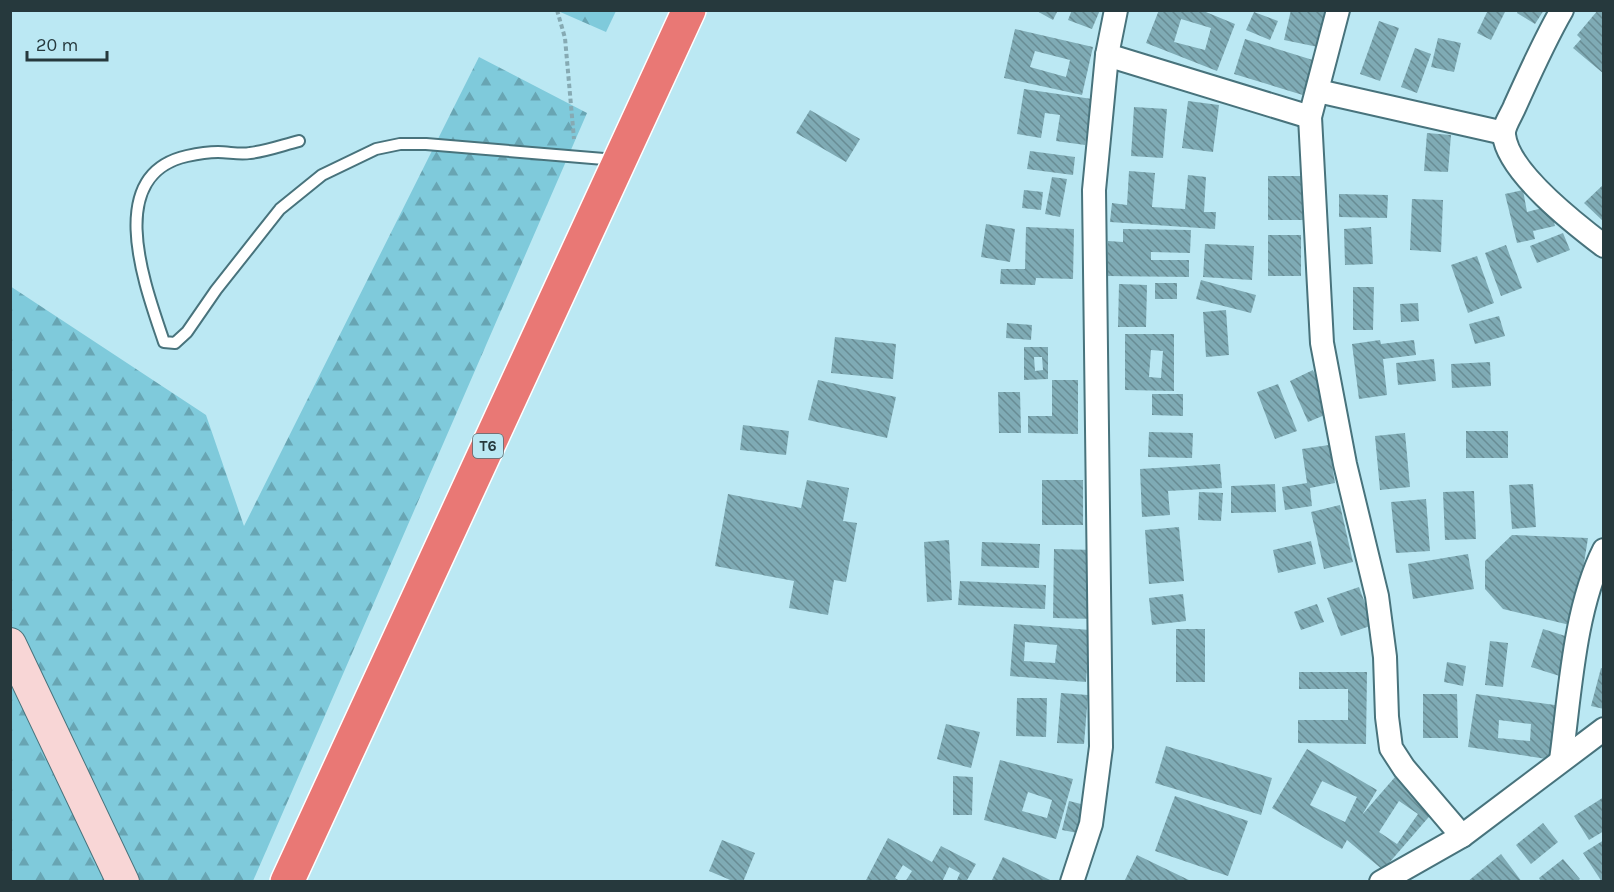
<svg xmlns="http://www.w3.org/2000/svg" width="1614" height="892" font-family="Karla,sans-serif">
	<defs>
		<pattern id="forest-firs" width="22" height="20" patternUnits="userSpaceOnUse" patternTransform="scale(1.5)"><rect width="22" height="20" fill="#7fcadb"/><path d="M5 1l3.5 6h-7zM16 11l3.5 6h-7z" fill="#68a5b3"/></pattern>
		<pattern id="building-back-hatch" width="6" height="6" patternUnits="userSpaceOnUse" patternTransform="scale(1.5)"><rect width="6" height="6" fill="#7fabb5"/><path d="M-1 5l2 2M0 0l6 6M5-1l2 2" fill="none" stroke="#688c94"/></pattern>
	</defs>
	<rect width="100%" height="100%" fill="#bbe8f3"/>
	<g fill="url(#forest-firs)">
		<path d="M 558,11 L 616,11 L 606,32 Z"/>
		<path d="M 479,57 L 587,113 L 253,881 L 11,881 L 10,286 L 206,415 L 244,526 Z"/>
	</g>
	<g fill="url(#building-back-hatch)" fill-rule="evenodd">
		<path d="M 1035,10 L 1058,10 L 1053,20 Z"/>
		<path d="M 1072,10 L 1100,10 L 1092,29 L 1068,20 Z"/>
		<path d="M 1159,10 L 1201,10 L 1235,24 L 1217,71 L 1146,43 ZM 1181,19 L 1211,28 L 1205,50 L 1174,42 Z"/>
		<path d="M 1291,10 L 1326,10 L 1318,47 L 1284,40 Z"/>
		<path d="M 1488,10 L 1506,10 L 1491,40 L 1477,33 Z"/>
		<path d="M 1518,10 L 1544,10 L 1535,24 L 1517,13 Z"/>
		<path d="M 1598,10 L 1604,10 L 1604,74 L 1573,48 L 1581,39 L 1577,35 Z"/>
		<path d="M 1254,12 L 1278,21 L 1270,40 L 1246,30 Z"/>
		<path d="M 1379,21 L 1399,28 L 1380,81 L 1360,74 Z"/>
		<path d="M 1015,29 L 1093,47 L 1082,95 L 1004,78 ZM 1035,51 L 1070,60 L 1066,77 L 1030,67 Z"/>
		<path d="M 1438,38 L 1461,43 L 1454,72 L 1431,67 Z"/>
		<path d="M 1245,39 L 1316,61 L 1306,96 L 1234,74 Z"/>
		<path d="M 1415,48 L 1431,54 L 1417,93 L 1401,87 Z"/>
		<path d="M 1024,89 L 1092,99 L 1085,145 L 1056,141 L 1060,115 L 1045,113 L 1041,138 L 1017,134 Z"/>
		<path d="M 1188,101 L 1219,105 L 1213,152 L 1182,148 Z"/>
		<path d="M 1134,107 L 1167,109 L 1163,158 L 1131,156 Z"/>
		<path d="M 810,110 L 860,139 L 846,162 L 796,133 Z"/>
		<path d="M 1427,133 L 1451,135 L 1448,172 L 1424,171 Z"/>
		<path d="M 1030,151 L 1075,157 L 1073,175 L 1027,169 Z"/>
		<path d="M 1129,171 L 1155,173 L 1152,207 L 1185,209 L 1188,175 L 1206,177 L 1204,212 L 1216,212 L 1215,229 L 1110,222 L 1112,203 L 1127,205 Z"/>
		<rect x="1268" y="176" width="42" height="44"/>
		<path d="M 1052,177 L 1067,179 L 1060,217 L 1045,214 Z"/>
		<path d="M 1604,184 L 1604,222 L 1584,203 Z"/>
		<path d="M 1024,190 L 1043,192 L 1041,210 L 1022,208 Z"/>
		<path d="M 1523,190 L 1527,212 L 1550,206 L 1555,226 L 1533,231 L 1535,239 L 1517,243 L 1505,194 Z"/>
		<path d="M 1339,194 L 1388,195 L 1387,218 L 1339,217 Z"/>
		<path d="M 1412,199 L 1443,200 L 1441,252 L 1410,250 Z"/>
		<path d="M 986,224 L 1015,229 L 1010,262 L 981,257 Z"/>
		<path d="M 1026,227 L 1074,229 L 1073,279 L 1036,278 L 1035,285 L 1000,284 L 1001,269 L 1025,269 Z"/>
		<path d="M 1371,227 L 1373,264 L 1345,265 L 1344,229 Z"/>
		<path d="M 1123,229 L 1191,230 L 1190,253 L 1151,252 L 1151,260 L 1189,260 L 1189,277 L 1107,276 L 1108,241 L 1123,242 Z"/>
		<path d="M 1563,233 L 1570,250 L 1537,263 L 1530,246 Z"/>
		<rect x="1268" y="235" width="33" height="41"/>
		<path d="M 1205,244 L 1254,246 L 1252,280 L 1203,277 Z"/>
		<path d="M 1506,245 L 1522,288 L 1501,296 L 1485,253 Z"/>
		<path d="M 1477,256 L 1494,303 L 1468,313 L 1451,265 Z"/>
		<path d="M 1201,280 L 1256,295 L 1251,313 L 1196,299 Z"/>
		<rect x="1155" y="283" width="22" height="16"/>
		<path d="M 1119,284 L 1147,285 L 1146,327 L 1118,327 Z"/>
		<path d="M 1353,287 L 1374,287 L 1373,330 L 1353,330 Z"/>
		<path d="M 1418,303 L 1419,321 L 1401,322 L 1400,304 Z"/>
		<path d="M 1226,310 L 1229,355 L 1206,357 L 1203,312 Z"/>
		<path d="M 1499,316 L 1505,336 L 1475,344 L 1469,324 Z"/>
		<path d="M 1007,323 L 1032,325 L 1031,340 L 1006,338 Z"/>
		<path d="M 1125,334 L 1174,334 L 1174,391 L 1125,390 ZM 1151,350 L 1163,351 L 1161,378 L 1149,377 Z"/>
		<path d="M 835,337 L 896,344 L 893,379 L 831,373 Z"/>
		<path d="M 1380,340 L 1381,344 L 1414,340 L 1416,355 L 1383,359 L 1387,395 L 1359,399 L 1352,344 Z"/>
		<path d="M 1024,347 L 1048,347 L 1048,379 L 1024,380 ZM 1034,357 L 1042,357 L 1043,370 L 1035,371 Z"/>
		<path d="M 1434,359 L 1436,381 L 1398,385 L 1396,363 Z"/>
		<path d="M 1490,362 L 1491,386 L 1452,388 L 1451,364 Z"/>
		<path d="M 1313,370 L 1332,412 L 1308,422 L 1290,381 Z"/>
		<path d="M 818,380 L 896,397 L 887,438 L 808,420 Z"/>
		<path d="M 1052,380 L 1078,380 L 1078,434 L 1028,433 L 1028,416 L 1052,416 Z"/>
		<path d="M 1278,384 L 1297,431 L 1275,439 L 1257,392 Z"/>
		<path d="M 998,392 L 1020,392 L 1021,433 L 999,433 Z"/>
		<path d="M 1152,394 L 1183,394 L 1183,416 L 1152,415 Z"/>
		<path d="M 743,425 L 789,431 L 786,455 L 740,450 Z"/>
		<rect x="1466" y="431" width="42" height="27"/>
		<path d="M 1149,432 L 1193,433 L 1192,458 L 1148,457 Z"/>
		<path d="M 1405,433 L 1410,487 L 1380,490 L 1375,436 Z"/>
		<path d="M 1329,445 L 1335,483 L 1310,488 L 1312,506 L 1285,510 L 1282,487 L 1307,483 L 1302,449 Z"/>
		<path d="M 1220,464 L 1222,488 L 1168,491 L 1170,515 L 1142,517 L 1140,469 Z"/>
		<path d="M 807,480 L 849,488 L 843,521 L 857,523 L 846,582 L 834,580 L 828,615 L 789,608 L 794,581 L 715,566 L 728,494 L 801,508 Z"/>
		<rect x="1042" y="480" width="41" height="45"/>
		<path d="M 1275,484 L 1276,512 L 1231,513 L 1231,486 Z"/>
		<path d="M 1533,484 L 1536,527 L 1512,529 L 1509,485 Z"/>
		<path d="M 1474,491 L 1476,539 L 1445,540 L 1443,492 Z"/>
		<path d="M 1199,492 L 1223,493 L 1221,521 L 1198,520 Z"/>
		<path d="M 1426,499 L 1430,551 L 1396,553 L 1391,502 Z"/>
		<path d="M 1340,505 L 1353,562 L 1324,569 L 1311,512 Z"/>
		<path d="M 1179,527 L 1184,581 L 1149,584 L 1145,530 Z"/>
		<path d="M 1512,535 L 1588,538 L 1574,626 L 1503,609 L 1485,589 L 1485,561 Z"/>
		<path d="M 949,540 L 952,600 L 927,602 L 924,542 Z"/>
		<path d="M 1311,541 L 1316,564 L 1278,573 L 1273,550 Z"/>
		<path d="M 982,542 L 1040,544 L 1039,568 L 981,566 Z"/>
		<path d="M 1054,549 L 1095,550 L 1095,619 L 1053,618 Z"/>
		<path d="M 1468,554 L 1474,589 L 1413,599 L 1408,564 Z"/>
		<path d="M 960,581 L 1046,585 L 1045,609 L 958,605 Z"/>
		<path d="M 1359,587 L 1373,625 L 1341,636 L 1327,598 Z"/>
		<path d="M 1183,594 L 1186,621 L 1152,625 L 1149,598 Z"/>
		<path d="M 1317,604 L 1324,622 L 1301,630 L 1294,612 Z"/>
		<path d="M 1014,624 L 1090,630 L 1086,682 L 1010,676 ZM 1025,642 L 1057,645 L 1055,663 L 1024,661 Z"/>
		<rect x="1176" y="629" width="29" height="53"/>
		<path d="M 1543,629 L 1578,640 L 1566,678 L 1531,667 Z"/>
		<path d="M 1490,641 L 1508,643 L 1503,687 L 1485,685 Z"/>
		<path d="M 1447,662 L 1466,666 L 1463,686 L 1444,682 Z"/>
		<path d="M 1601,668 L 1604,669 L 1604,709 L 1591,706 Z"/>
		<path d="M 1299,672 L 1367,672 L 1366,744 L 1298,743 L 1298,720 L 1348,720 L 1348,689 L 1299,689 Z"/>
		<path d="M 1061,693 L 1088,695 L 1084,744 L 1057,743 Z"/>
		<path d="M 1423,694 L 1457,694 L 1458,738 L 1423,738 Z"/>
		<path d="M 1476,694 L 1562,706 L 1553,760 L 1468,747 ZM 1499,720 L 1531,724 L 1530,741 L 1498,738 Z"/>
		<path d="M 1017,698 L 1047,698 L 1046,737 L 1016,736 Z"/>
		<path d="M 946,724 L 980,732 L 971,768 L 937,759 Z"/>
		<path d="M 1166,746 L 1272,778 L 1261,815 L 1155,783 Z"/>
		<path d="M 1307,749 L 1377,790 L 1362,815 L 1395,777 L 1434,811 L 1383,870 L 1347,840 L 1342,849 L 1272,808 ZM 1322,781 L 1357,797 L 1345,822 L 1310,805 ZM 1399,801 L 1418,814 L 1397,844 L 1379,832 Z"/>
		<path d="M 1000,760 L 1073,779 L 1056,839 L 984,820 ZM 1028,792 L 1052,800 L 1047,818 L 1022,811 Z"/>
		<path d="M 953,776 L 973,777 L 972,815 L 953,815 Z"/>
		<path d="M 1175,796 L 1248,821 L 1228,876 L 1155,851 Z"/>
		<path d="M 1604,797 L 1604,831 L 1589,840 L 1574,816 Z"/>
		<path d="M 1069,801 L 1089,806 L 1083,834 L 1062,830 Z"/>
		<path d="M 1543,823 L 1558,842 L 1531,864 L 1516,845 Z"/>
		<path d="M 888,838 L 932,862 L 941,846 L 976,864 L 966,882 L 956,882 L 960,873 L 949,867 L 942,882 L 905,882 L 912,871 L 903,865 L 895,878 L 901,882 L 865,882 Z"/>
		<path d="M 722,840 L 755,853 L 743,882 L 735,882 L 709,871 Z"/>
		<path d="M 1604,840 L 1604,882 L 1602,882 L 1583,853 Z"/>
		<path d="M 1501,854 L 1522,882 L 1467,882 Z"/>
		<path d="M 1137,855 L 1193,882 L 1124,882 Z"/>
		<path d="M 1003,857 L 1050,880 L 1049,882 L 991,882 Z"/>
		<path d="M 1563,859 L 1580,879 L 1577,882 L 1541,882 L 1539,878 Z"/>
	</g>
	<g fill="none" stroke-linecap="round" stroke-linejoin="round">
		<defs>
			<path id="lane" d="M 299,141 C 283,145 267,151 250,153 C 240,155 229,152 218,152 C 208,152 196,154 187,156 C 102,175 146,288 164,342 L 175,343 L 187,332 L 216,290 L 280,209 L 322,175 L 376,149 L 400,144 L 426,144 L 616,160"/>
			<g id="street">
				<path d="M 1338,10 L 1310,117 L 1322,343 L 1345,464 L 1377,596 L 1385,657 L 1387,717 L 1391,748 L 1404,768 L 1462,836"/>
				<path d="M 1562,10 C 1544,41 1530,73 1515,106 C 1512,114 1503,126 1504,135 C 1508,172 1575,224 1604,246"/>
				<path d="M 1107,55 L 1310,117"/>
				<path d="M 1318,91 L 1504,133"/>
				<path d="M 1561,760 C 1570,694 1574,610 1604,550"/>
				<path d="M 1072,882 L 1091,824 L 1101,747 L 1094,190 L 1107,55 L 1116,10"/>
				<path d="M 1381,882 L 1462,836 L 1604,729"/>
			</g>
			<path id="secondary" d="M 10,644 L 123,882"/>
			<path id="highway" d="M 287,882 L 689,10"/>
		</defs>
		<use href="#lane" stroke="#48737c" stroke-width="14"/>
		<use href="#street" stroke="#48737c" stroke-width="26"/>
		<use href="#secondary" stroke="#48737c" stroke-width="34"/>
		<use href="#highway" stroke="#fff" stroke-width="36"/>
		<path stroke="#86aab3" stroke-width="4" stroke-dasharray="4.5 3" stroke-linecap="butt" d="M 557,10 L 565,38 L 574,139"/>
		<use href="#lane" stroke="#fff" stroke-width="10"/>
		<use href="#street" stroke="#fff" stroke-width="22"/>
		<use href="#secondary" stroke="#f8d6d6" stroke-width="32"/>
		<use href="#highway" stroke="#e97875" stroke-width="33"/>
	</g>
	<g text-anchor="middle" stroke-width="4.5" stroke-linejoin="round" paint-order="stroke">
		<rect fill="#bbe8f3" stroke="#536e74" stroke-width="1.5" x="473" y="434" width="30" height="24" rx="4.5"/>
		<g font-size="15" font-weight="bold" fill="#26393d">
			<text x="488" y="451">T6</text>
		</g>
	</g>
	<rect width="1614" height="892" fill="none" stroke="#26393d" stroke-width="24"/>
	<path d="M27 51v9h80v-9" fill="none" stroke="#26393d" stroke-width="3"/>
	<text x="36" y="51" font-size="18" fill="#26393d" stroke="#bbe8f3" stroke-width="4.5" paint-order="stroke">20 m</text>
</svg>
